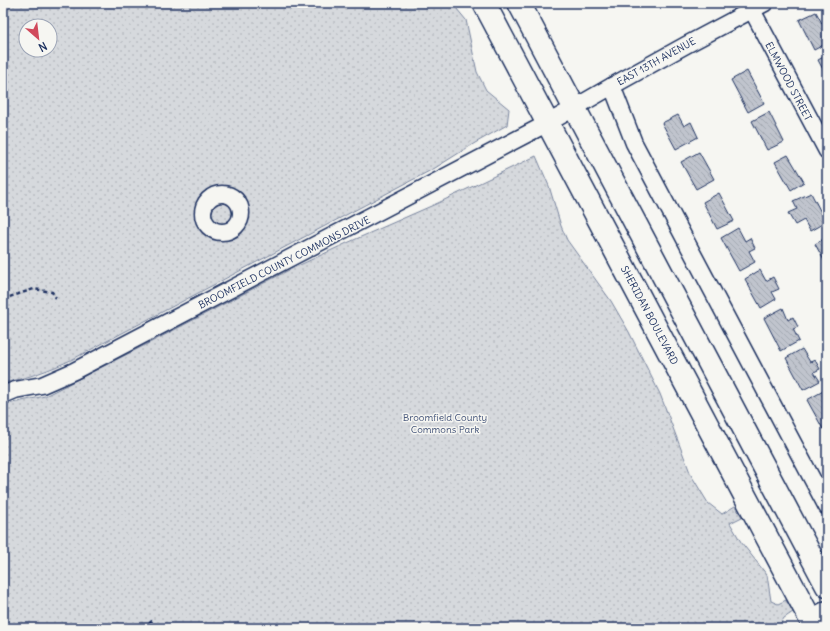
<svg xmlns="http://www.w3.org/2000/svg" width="830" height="631" font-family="Delius,sans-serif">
	<defs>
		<pattern id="park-dots" width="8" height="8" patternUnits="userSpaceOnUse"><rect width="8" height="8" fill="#d6d9dd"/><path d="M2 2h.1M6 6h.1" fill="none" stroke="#b7bbc0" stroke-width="1.8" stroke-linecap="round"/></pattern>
		<pattern id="building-back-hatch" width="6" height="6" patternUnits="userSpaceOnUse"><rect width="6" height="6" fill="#c0c4cd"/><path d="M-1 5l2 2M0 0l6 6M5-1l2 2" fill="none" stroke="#a4a9b2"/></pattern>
	</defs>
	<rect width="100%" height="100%" fill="#f6f6f2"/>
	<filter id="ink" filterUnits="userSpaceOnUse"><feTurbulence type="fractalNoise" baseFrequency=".025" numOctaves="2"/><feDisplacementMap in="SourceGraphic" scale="8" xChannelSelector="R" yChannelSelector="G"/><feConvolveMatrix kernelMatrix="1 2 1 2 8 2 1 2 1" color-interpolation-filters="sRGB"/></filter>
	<g filter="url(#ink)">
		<g fill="url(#park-dots)" stroke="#78849e" fill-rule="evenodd">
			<path d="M 3,3 L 452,3 L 466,20 L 477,72 L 486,90 L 509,109 L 507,125 L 475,143 L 435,168 L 73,359 C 50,370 28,378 3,383 ZM 26,26 L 50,26 L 50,50 L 26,50 Z"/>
			<path d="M 536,156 L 549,186 L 561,226 L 567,240 L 611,301 L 629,332 L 660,394 L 691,475 L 708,503 L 722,514 L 735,506 L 742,517 L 730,523 L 741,542 L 767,575 L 771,601 L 778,604 L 786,600 L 793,612 L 784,618 L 778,628 L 3,628 L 3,405 L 45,396 L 153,341 L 287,271 L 347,243 L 438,203 Z"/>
		</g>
		<g fill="url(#building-back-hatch)" stroke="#1b2f5e">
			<path d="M 816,12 L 824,27 L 827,25 L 827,43 L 814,50 L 799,20 Z"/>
			<path d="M 827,55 L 827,77 L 818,60 Z"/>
			<path d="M 747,71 L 764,103 L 748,112 L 731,80 Z"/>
			<path d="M 769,112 L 784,142 L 767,150 L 752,121 Z"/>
			<path d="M 678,115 L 684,126 L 691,122 L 698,137 L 676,149 L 662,123 Z"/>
			<path d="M 699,152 L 714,179 L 696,189 L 681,162 Z"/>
			<path d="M 788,155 L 804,182 L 791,190 L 775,162 Z"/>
			<path d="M 719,193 L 734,221 L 717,229 L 703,202 Z"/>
			<path d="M 811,193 L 826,222 L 810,231 L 804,220 L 795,225 L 788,213 L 797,209 L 793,201 Z"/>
			<path d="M 738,228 L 745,241 L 750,238 L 755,248 L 749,251 L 755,262 L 739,271 L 721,238 Z"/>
			<path d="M 827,237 L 827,264 L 826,264 L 815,244 Z"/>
			<path d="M 760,270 L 766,281 L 773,277 L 779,289 L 772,292 L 776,299 L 761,308 L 745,279 Z"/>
			<path d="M 783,308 L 788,320 L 793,317 L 798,327 L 793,329 L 799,341 L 781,351 L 764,318 Z"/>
			<path d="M 802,349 L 810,362 L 815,360 L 820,369 L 814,372 L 820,381 L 803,390 L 786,358 Z"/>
			<path d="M 827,389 L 827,427 L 823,429 L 807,400 Z"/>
		</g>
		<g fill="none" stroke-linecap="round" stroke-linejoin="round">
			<defs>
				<g id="minor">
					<path d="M 752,10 L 827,151"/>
					<path d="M 612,86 L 634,143 L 827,507"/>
					<circle cx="222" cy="213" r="19"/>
					<path d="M 3,395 L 15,390 L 42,385 L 74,371 L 548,123 L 612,86 L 686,45 L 765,3"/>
					<path d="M 810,618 L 827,609"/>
				</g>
				<g id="primary">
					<path d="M 484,3 L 815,628"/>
					<path d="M 519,3 L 827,586"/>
				</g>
			</defs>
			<use href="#minor" stroke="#1b2f5e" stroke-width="19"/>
			<use href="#primary" stroke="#1b2f5e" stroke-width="25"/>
			<g stroke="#1b2f5e" stroke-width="2.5" stroke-dasharray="4 3" stroke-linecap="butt">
				<path d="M 3,299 L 34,289 L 52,292 L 56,298"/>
				<path d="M 144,628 L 153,620"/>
			</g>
			<use href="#minor" stroke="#f6f6f2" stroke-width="16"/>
			<use href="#primary" stroke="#f6f6f2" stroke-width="22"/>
		</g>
	</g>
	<g text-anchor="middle" stroke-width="3" stroke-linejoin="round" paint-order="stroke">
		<g font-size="10" fill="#1b2f5e" stroke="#f6f6f2">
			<text transform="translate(656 61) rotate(-29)" y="4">EAST 13TH AVENUE</text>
			<text transform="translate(789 81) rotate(62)" y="4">ELMWOOD STREET</text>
			<text transform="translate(284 262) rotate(-27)" y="4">BROOMFIELD COUNTY COMMONS DRIVE</text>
			<text transform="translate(650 315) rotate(62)" y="4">SHERIDAN BOULEVARD</text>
		</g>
		<g font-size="10" fill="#405177" stroke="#f6f6f2">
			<text x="445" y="421">Broomfield County<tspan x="445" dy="12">Commons Park</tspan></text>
		</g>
	</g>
	<rect width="830" height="631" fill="none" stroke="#f6f6f2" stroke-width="16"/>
	<rect x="8" y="8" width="814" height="615" fill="none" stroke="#1b2f5e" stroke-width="1.5" filter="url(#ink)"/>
	<g transform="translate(38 38) rotate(152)"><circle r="19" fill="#f6f6f2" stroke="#9ea6b7"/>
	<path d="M0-3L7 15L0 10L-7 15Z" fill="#d1495b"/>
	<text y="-6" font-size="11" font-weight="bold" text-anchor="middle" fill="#1b2f5e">N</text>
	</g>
</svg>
